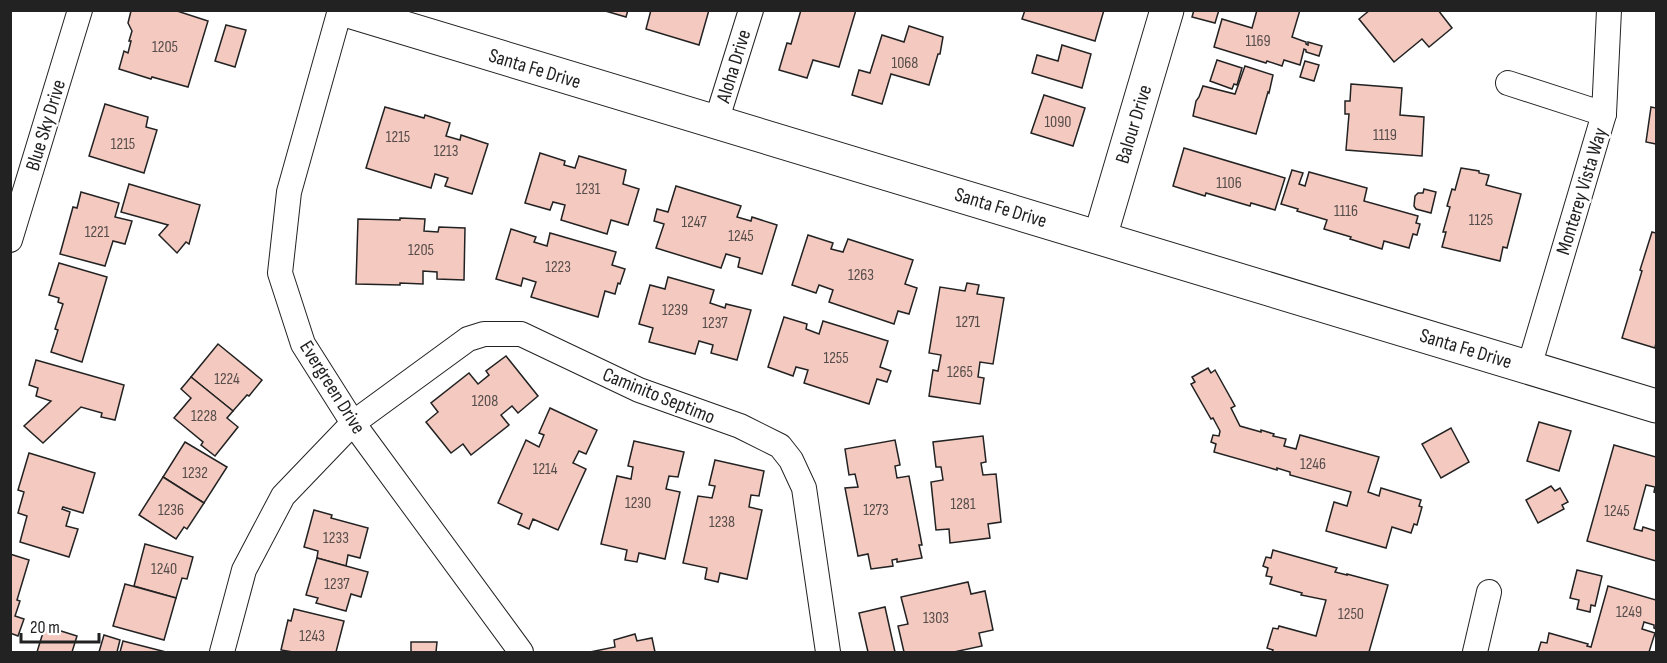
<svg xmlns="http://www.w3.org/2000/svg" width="1667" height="663" font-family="'Sofia Sans Condensed',sans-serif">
	<rect width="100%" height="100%" fill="#fff"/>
	<g fill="#f3c9c0" stroke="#222" stroke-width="1.5">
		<path d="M 174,10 L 208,21 L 188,87 L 152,77 L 151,79 L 119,69 L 124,51 L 128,53 L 131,41 L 129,41 L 132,31 L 128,23 L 131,11 Z"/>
		<path d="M 602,10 L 628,10 L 626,17 Z"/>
		<path d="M 651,10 L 709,10 L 699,45 L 646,29 Z"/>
		<path d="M 801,10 L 856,10 L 839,67 L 813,60 L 807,78 L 779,70 L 787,43 L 791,44 Z"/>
		<path d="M 1025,10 L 1104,10 L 1095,41 L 1022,19 Z"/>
		<path d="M 1194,10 L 1219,10 L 1215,23 L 1192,17 Z"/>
		<path d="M 1257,10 L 1300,10 L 1292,37 L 1306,42 L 1306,44 L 1308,45 L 1308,42 L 1322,46 L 1319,56 L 1306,52 L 1306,50 L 1304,49 L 1300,65 L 1284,60 L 1282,66 L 1267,61 L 1266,63 L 1214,47 L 1222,19 L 1252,28 Z"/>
		<path d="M 1370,10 L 1438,10 L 1452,28 L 1429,47 L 1422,39 L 1394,62 L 1359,19 Z"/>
		<path d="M 226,25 L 246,30 L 235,67 L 215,61 Z"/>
		<path d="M 909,26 L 943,37 L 940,54 L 938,54 L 929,85 L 891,74 L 882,104 L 852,95 L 859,70 L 870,73 L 882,35 L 904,42 Z"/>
		<path d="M 1062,45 L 1091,54 L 1082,88 L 1032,73 L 1037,55 L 1058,61 Z"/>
		<path d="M 1217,60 L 1242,68 L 1237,85 L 1234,84 L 1232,89 L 1210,81 Z"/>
		<path d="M 1305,61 L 1319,65 L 1314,81 L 1300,77 Z"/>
		<path d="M 1245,66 L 1273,75 L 1269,93 L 1268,92 L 1256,134 L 1193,116 L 1196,101 L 1199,97 L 1203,86 L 1235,94 Z"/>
		<path d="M 1351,84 L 1402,88 L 1400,115 L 1424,117 L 1422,156 L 1346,150 L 1349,114 L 1345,114 L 1345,101 L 1350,101 Z"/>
		<path d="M 1044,95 L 1085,108 L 1073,146 L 1031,133 Z"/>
		<path d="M 105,104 L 148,117 L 146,127 L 157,130 L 144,173 L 89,156 Z"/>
		<path d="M 385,107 L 424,118 L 425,115 L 450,123 L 446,136 L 460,140 L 461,135 L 488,144 L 472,194 L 445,186 L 448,178 L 435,174 L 431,188 L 366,168 Z"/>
		<path d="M 1651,107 L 1656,108 L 1656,144 L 1646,142 Z"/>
		<path d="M 1184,148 L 1285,178 L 1275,210 L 1251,203 L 1250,206 L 1206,193 L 1205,196 L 1173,186 Z"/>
		<path d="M 540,153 L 565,161 L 564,165 L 575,168 L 579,156 L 626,170 L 623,184 L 639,189 L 628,225 L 611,220 L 607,234 L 561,220 L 565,205 L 553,202 L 550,210 L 525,203 Z"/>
		<path d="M 1461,168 L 1479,171 L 1479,173 L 1489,175 L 1486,185 L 1521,194 L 1507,248 L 1503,247 L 1500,261 L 1442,247 L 1446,232 L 1443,232 L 1450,207 L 1447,206 L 1452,189 L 1455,190 Z"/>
		<path d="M 1292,170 L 1303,173 L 1299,184 L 1305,186 L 1309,172 L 1367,188 L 1364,201 L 1418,216 L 1416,223 L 1420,224 L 1417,235 L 1413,234 L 1409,248 L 1384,241 L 1382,249 L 1350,239 L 1351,237 L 1324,229 L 1327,220 L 1297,211 L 1298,209 L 1281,204 Z"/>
		<path d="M 129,184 L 200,205 L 189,244 L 186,242 L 177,253 L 159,235 L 168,225 L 121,212 Z"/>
		<path d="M 676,186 L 741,206 L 737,217 L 751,221 L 752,217 L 777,225 L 762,274 L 738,267 L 740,258 L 726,254 L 721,268 L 656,248 L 664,224 L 654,221 L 657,209 L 668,212 Z"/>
		<path d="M 1424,189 L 1436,192 L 1431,213 L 1416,209 L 1414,206 L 1415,196 L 1418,193 L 1423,193 Z"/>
		<path d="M 81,192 L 119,203 L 115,217 L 132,221 L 125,244 L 113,241 L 105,266 L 60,254 L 73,207 L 77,208 Z"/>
		<path d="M 400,218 L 425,219 L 424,231 L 438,232 L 439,227 L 465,228 L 464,280 L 437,279 L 437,272 L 423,271 L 423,284 L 400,283 L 400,285 L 356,284 L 358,219 L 400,220 Z"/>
		<path d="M 511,229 L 536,237 L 534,242 L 547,246 L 550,233 L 616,252 L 612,265 L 625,269 L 620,284 L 618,283 L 615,294 L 605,291 L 598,317 L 531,297 L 536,282 L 523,278 L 521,286 L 496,279 Z"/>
		<path d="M 1652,232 L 1656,233 L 1656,342 L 1655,348 L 1622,338 L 1642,271 L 1640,270 Z"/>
		<path d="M 808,235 L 833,243 L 831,249 L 843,252 L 848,239 L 913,260 L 905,284 L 917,288 L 909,314 L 898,311 L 894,324 L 829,302 L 833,290 L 819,285 L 816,293 L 792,285 Z"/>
		<path d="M 59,263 L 107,277 L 82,362 L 51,352 L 58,330 L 55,329 L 63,304 L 58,302 L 59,298 L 49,295 Z"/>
		<path d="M 668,277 L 714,290 L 710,303 L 725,308 L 726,304 L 751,310 L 737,360 L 711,353 L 713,345 L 699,341 L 695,354 L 649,342 L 653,328 L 639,324 L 650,285 L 665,289 Z"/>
		<path d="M 967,283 L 979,285 L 977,294 L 1004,298 L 993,364 L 980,362 L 978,377 L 984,378 L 980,404 L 929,396 L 933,370 L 938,371 L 941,355 L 929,353 L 940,287 L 965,291 Z"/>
		<path d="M 784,317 L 807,324 L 806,329 L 819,334 L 823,321 L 888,341 L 880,367 L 891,371 L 887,382 L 877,379 L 869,404 L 804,383 L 808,370 L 796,367 L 793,376 L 768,367 Z"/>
		<path d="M 218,344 L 262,380 L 249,396 L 247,395 L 233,411 L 191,377 Z"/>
		<path d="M 506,356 L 538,396 L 518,413 L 512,406 L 501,415 L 509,425 L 471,455 L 463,444 L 451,453 L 426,422 L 438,412 L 431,403 L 469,373 L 478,384 L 489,375 L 486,371 Z"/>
		<path d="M 36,360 L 124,385 L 115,420 L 101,417 L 102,413 L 81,407 L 43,443 L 24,426 L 51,401 L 36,396 L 38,388 L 29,385 Z"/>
		<path d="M 1208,368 L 1211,373 L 1215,370 L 1235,406 L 1231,408 L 1240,426 L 1261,432 L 1261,430 L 1274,434 L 1273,436 L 1286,439 L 1284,446 L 1296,449 L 1300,435 L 1379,457 L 1368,492 L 1379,496 L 1381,488 L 1421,500 L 1419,506 L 1422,507 L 1417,525 L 1414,524 L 1411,533 L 1392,527 L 1386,548 L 1326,531 L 1334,502 L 1347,506 L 1351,492 L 1290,475 L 1290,472 L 1277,468 L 1277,470 L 1214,452 L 1216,444 L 1211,442 L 1213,435 L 1219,436 L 1220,431 L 1213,418 L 1211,419 L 1191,384 L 1195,382 L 1192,377 Z"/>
		<path d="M 191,377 L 233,411 L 227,418 L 238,427 L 215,456 L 201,445 L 203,442 L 174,418 L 191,398 L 181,389 Z"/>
		<path d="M 550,408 L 597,430 L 586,454 L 579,451 L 573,463 L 586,469 L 558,530 L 533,519 L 529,529 L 518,524 L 522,514 L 498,503 L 526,440 L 539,447 L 544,435 L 539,433 Z"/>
		<path d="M 1539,422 L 1571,431 L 1559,471 L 1527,461 Z"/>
		<path d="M 1451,428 L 1469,462 L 1441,478 L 1422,444 Z"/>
		<path d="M 983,436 L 986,462 L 981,463 L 983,475 L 996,474 L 1001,522 L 988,524 L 990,538 L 950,543 L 949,529 L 936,530 L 931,482 L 943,480 L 941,467 L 936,467 L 933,442 Z"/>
		<path d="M 895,440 L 900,465 L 895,466 L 897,478 L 909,476 L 922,545 L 919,545 L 922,558 L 897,562 L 897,559 L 892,560 L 893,566 L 871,569 L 868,554 L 858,556 L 845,488 L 858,487 L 855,474 L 849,475 L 845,449 Z"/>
		<path d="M 634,441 L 684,452 L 678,477 L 669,476 L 666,489 L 680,492 L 665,559 L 639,553 L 637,562 L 625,560 L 627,550 L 601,544 L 617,476 L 631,479 L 633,467 L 628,466 Z"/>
		<path d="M 185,442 L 227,467 L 204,503 L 163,477 Z"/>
		<path d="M 1614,445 L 1656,457 L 1656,493 L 1654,492 L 1655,487 L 1646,485 L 1634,529 L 1642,531 L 1643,527 L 1656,531 L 1656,561 L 1587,541 Z"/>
		<path d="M 29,453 L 95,473 L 83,513 L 63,507 L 62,509 L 70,512 L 66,526 L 78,529 L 69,557 L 20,542 L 27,516 L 18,513 L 24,492 L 18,490 Z"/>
		<path d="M 715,460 L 764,471 L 759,496 L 751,495 L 749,507 L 762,510 L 747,579 L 720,573 L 718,582 L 705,579 L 707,568 L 683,563 L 698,496 L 712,498 L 715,486 L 709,485 Z"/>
		<path d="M 163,477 L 204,503 L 187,529 L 184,527 L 176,539 L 139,515 Z"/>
		<path d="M 1551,486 L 1555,491 L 1560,488 L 1568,502 L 1562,505 L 1564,509 L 1538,523 L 1526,500 Z"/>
		<path d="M 314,510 L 332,515 L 331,518 L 368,528 L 360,558 L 348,555 L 346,566 L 317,558 L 318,551 L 304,547 Z"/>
		<path d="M 145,544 L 193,557 L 187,579 L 182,578 L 176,598 L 134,586 Z"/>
		<path d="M 1273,550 L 1337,568 L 1335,572 L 1347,575 L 1347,574 L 1388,585 L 1369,652 L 1371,652 L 1272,652 L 1273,650 L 1267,648 L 1273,628 L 1278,629 L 1279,626 L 1316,636 L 1326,600 L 1301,595 L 1302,593 L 1270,584 L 1272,577 L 1266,576 L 1268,568 L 1263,566 L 1266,557 L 1271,558 Z"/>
		<path d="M 10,554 L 29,560 L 17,600 L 20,601 L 15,616 L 24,619 L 18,636 L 10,633 Z"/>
		<path d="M 317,558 L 368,572 L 361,597 L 351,594 L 346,611 L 316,603 L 318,598 L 306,595 Z"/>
		<path d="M 1577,570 L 1602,576 L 1595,606 L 1591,605 L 1590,612 L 1577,609 L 1579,600 L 1570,598 Z"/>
		<path d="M 968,582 L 971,594 L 985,591 L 993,630 L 979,633 L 982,646 L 954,652 L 904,652 L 898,626 L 908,624 L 901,597 Z"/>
		<path d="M 125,584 L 176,598 L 164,640 L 113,626 Z"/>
		<path d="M 1608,586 L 1656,600 L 1656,629 L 1654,628 L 1654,625 L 1644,622 L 1642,629 L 1655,633 L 1649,652 L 1538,652 L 1541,642 L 1547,643 L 1549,633 L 1588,644 L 1587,646 L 1591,647 Z"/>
		<path d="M 885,607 L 895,652 L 868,652 L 859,613 Z"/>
		<path d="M 294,609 L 344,621 L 336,652 L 293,652 L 281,650 L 288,620 L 291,621 Z"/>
		<path d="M 45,626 L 77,636 L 72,652 L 37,652 Z"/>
		<path d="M 635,634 L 637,641 L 652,638 L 655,652 L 590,652 L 615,647 L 614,640 Z"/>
		<path d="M 104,635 L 120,640 L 117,652 L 99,652 Z"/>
		<path d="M 123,641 L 166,652 L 120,652 Z"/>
		<path d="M 411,642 L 437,642 L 436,652 L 411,652 Z"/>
	</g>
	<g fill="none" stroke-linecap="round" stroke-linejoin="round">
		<defs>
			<g id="street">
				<path d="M 340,10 L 289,192 L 280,273 L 303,344 L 353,423 L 521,652"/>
				<path d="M 1508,83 L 1604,114"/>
				<path d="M 716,122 L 751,10"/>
				<path d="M 10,240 L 80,10"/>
				<path d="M 1529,367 L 1604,114 L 1609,10"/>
				<path d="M 222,652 L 244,570 L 283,496 L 353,423 L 468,339 L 484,334 L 521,334 L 639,390 L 740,426 L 780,446 L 791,460 L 804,488 L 828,652"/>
				<path d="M 1475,652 L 1489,592"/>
			</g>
			<g id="secondary">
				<path d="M 345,10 L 1656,406"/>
				<path d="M 1100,237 L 1167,10"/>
			</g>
		</defs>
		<use href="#street" stroke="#222" stroke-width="26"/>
		<use href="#secondary" stroke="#222" stroke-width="35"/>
		<use href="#street" stroke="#fff" stroke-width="24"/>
		<use href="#secondary" stroke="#fff" stroke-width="33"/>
	</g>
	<g text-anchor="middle" stroke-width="4.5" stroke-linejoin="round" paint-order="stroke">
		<g font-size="16" fill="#564c4a">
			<text x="1258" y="46">1169</text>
			<text x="165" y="52">1205</text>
			<text x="905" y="68">1068</text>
			<text x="1058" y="127">1090</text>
			<text x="1385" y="140">1119</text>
			<text x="398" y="142">1215</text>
			<text x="123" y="149">1215</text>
			<text x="446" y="156">1213</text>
			<text x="1229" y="188">1106</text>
			<text x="588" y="194">1231</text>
			<text x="1346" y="216">1116</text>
			<text x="1481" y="225">1125</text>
			<text x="694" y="227">1247</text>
			<text x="97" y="237">1221</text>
			<text x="741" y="241">1245</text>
			<text x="421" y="255">1205</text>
			<text x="558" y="272">1223</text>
			<text x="861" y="280">1263</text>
			<text x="675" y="315">1239</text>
			<text x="968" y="327">1271</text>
			<text x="715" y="328">1237</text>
			<text x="836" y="363">1255</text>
			<text x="960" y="377">1265</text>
			<text x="227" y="384">1224</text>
			<text x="485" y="406">1208</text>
			<text x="204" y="421">1228</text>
			<text x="1313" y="469">1246</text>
			<text x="545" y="474">1214</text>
			<text x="195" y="478">1232</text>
			<text x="638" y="508">1230</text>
			<text x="963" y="509">1281</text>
			<text x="171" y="515">1236</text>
			<text x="876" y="515">1273</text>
			<text x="1617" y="516">1245</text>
			<text x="722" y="527">1238</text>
			<text x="336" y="543">1233</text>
			<text x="164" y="574">1240</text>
			<text x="337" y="589">1237</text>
			<text x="1629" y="617">1249</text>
			<text x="1351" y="619">1250</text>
			<text x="936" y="623">1303</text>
			<text x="312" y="641">1243</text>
		</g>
		<g font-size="20" fill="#222" stroke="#fff">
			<text transform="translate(733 66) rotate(-73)" y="7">Aloha Drive</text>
			<text transform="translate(535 68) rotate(17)" y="7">Santa Fe Drive</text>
			<text transform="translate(1133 124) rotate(-73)" y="7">Balour Drive</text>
			<text transform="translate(45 125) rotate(-73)" y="7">Blue Sky Drive</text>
			<text transform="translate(1581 191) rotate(-73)" y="7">Monterey Vista Way</text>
			<text transform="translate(1001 207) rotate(17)" y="7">Santa Fe Drive</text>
			<text transform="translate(1466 348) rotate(17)" y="7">Santa Fe Drive</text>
			<text transform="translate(333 387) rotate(58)" y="7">Evergreen Drive</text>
			<text transform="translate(659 395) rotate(22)" y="7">Caminito Septimo</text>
		</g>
	</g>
	<rect width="1667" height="663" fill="none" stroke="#222222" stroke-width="24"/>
	<path d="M21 633v9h78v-9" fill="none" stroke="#222222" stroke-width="3"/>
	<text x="30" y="633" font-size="18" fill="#222222" stroke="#ffffff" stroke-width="4.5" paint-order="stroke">20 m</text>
</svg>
